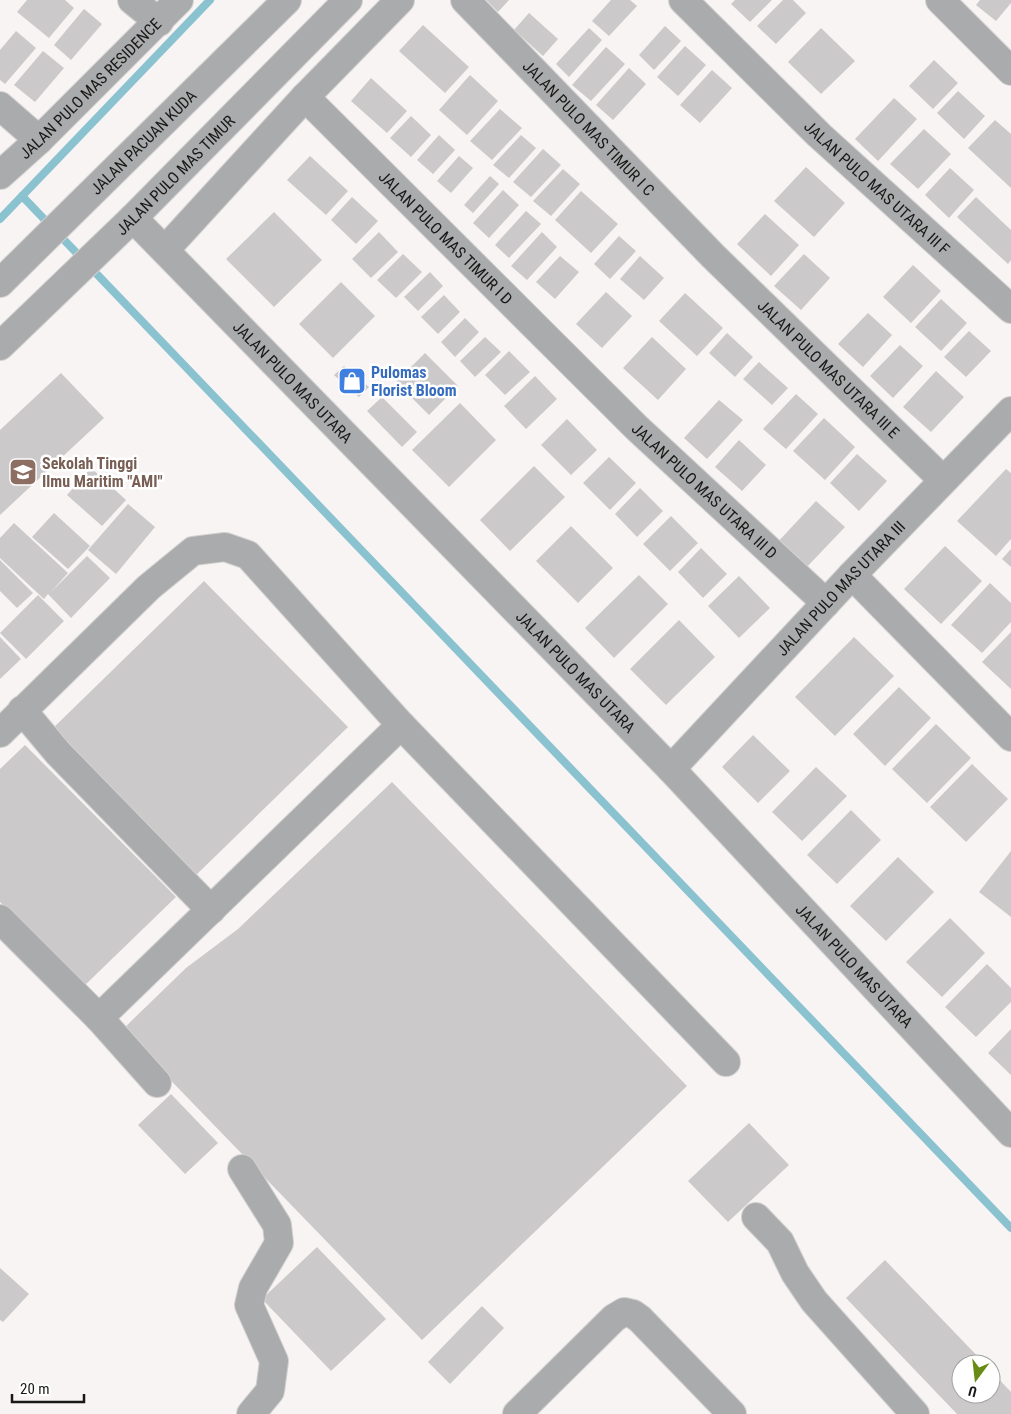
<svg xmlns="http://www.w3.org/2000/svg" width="1011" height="1414" font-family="'Roboto Condensed',sans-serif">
	<rect width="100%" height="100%" fill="#f7f4f3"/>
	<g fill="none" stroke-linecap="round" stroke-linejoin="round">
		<g stroke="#8ac2d0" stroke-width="8">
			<path d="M 22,196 L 1011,1228"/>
			<path d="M 0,219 L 210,0"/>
		</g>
	</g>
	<g fill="#ccc9cb">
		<path d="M 27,0 L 65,0 L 74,8 L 49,38 L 17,12 Z"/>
		<path d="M 486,0 L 509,0 L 498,12 Z"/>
		<path d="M 611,0 L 630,0 L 637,6 L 609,36 L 592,21 Z"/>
		<path d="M 735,0 L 772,0 L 750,22 L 731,4 Z"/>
		<path d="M 783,0 L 793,0 L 806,13 L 776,44 L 757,26 Z"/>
		<path d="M 980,0 L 1011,0 L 1011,3 L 996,21 L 976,5 Z"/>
		<path d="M 84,9 L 102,24 L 71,60 L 54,45 Z"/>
		<path d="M 529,13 L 558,39 L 543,56 L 514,30 Z"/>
		<path d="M 423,25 L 469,67 L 445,93 L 399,51 Z"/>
		<path d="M 665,26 L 681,41 L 654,70 L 639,55 Z"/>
		<path d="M 589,28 L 602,40 L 569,77 L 556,64 Z"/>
		<path d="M 821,28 L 855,61 L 821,94 L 788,62 Z"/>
		<path d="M 16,31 L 36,48 L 5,84 L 0,80 L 0,50 Z"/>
		<path d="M 685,46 L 706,65 L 678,96 L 657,77 Z"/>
		<path d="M 606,47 L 625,64 L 591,101 L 572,85 Z"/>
		<path d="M 43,51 L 64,68 L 35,102 L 14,85 Z"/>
		<path d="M 934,60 L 958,83 L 933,109 L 909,86 Z"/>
		<path d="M 629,68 L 646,84 L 613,120 L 596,105 Z"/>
		<path d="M 712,70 L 732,88 L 700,123 L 680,105 Z"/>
		<path d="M 470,75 L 498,101 L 467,135 L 439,110 Z"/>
		<path d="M 371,78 L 407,111 L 387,133 L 351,101 Z"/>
		<path d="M 958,91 L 985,116 L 964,139 L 937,113 Z"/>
		<path d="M 894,98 L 917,119 L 878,161 L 855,139 Z"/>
		<path d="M 500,109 L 522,128 L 492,160 L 470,141 Z"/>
		<path d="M 411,116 L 431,135 L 411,157 L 390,138 Z"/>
		<path d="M 995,120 L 1011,134 L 1011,188 L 968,148 Z"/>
		<path d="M 924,129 L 951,154 L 918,189 L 890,164 Z"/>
		<path d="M 439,135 L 455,150 L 433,174 L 417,160 Z"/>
		<path d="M 521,135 L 536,148 L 509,178 L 493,165 Z"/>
		<path d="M 543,149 L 561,165 L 531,197 L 513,182 Z"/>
		<path d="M 310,156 L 348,191 L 326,215 L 287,180 Z"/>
		<path d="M 459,156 L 473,168 L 451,193 L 437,181 Z"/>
		<path d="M 806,167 L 845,203 L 814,237 L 774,201 Z"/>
		<path d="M 950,168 L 974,190 L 949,218 L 925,195 Z"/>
		<path d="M 563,169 L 580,184 L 551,216 L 533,201 Z"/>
		<path d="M 490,176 L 499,184 L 473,213 L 464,205 Z"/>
		<path d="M 503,190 L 519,205 L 489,238 L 473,223 Z"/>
		<path d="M 581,191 L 618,224 L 591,253 L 555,220 Z"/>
		<path d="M 352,197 L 378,221 L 356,244 L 331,220 Z"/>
		<path d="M 976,197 L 1011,230 L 1011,260 L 1008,264 L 957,217 Z"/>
		<path d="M 526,211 L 541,224 L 509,258 L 495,245 Z"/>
		<path d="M 274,212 L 322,260 L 274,307 L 226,259 Z"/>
		<path d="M 765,214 L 799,245 L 771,276 L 737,244 Z"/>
		<path d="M 379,232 L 398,252 L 371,278 L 352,259 Z"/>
		<path d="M 542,232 L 557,247 L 527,280 L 511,266 Z"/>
		<path d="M 619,236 L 636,251 L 610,279 L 594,264 Z"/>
		<path d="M 403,254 L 422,272 L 396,298 L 377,280 Z"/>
		<path d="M 804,254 L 830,278 L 801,310 L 774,286 Z"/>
		<path d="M 560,256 L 579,272 L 555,299 L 536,282 Z"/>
		<path d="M 640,256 L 664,278 L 644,300 L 620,279 Z"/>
		<path d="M 913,265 L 941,291 L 911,323 L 883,297 Z"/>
		<path d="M 430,272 L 443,286 L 418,311 L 404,297 Z"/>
		<path d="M 341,282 L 375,316 L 333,358 L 299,324 Z"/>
		<path d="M 606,292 L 632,316 L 602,348 L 576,324 Z"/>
		<path d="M 685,293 L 723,328 L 697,356 L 659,321 Z"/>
		<path d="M 444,295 L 460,312 L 438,334 L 421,317 Z"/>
		<path d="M 941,299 L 967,323 L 941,351 L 915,327 Z"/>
		<path d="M 868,313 L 892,335 L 863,367 L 838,344 Z"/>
		<path d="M 465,318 L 479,332 L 455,357 L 441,342 Z"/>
		<path d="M 969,331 L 991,351 L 966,377 L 944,357 Z"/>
		<path d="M 727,333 L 753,357 L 735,377 L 709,353 Z"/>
		<path d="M 485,337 L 501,352 L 475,377 L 460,361 Z"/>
		<path d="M 652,337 L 686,369 L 658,400 L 623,368 Z"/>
		<path d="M 900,345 L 923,366 L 893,398 L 870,376 Z"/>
		<path d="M 509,351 L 530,372 L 505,395 L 485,375 Z"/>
		<path d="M 425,353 L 458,386 L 429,415 L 396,382 Z"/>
		<path d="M 759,362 L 788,388 L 772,405 L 743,379 Z"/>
		<path d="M 344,366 L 369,387 L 359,397 L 334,375 Z"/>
		<path d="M 936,371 L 964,397 L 931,432 L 903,407 Z"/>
		<path d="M 61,373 L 104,418 L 0,515 L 0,430 Z"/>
		<path d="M 535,376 L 557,399 L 526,429 L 504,406 Z"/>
		<path d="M 796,394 L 818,414 L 786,449 L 763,429 Z"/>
		<path d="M 382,397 L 417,432 L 402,447 L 367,411 Z"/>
		<path d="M 719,400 L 743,420 L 707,459 L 684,438 Z"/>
		<path d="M 460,403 L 496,440 L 449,487 L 412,450 Z"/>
		<path d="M 824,418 L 855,447 L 825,480 L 793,451 Z"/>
		<path d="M 567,419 L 597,450 L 571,475 L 541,445 Z"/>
		<path d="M 739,440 L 766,465 L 742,491 L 715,467 Z"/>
		<path d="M 857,454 L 887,481 L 859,511 L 830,483 Z"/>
		<path d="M 609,457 L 636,483 L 610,510 L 583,483 Z"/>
		<path d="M 534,466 L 565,497 L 510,551 L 480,520 Z"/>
		<path d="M 91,468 L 126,500 L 102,526 L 67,495 Z"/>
		<path d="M 1006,469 L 1011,473 L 1011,539 L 996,556 L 957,521 Z"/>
		<path d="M 640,488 L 663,511 L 637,537 L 615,514 Z"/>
		<path d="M 816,501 L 845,527 L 803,571 L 775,545 Z"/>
		<path d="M 128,504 L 155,527 L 116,574 L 88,550 Z"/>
		<path d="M 54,513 L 90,546 L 68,569 L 32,537 Z"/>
		<path d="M 671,516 L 698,543 L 670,571 L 643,544 Z"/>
		<path d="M 14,523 L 68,573 L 50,593 L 87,556 L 110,578 L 71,618 L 48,594 L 44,599 L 0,558 L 0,538 Z"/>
		<path d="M 571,526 L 613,568 L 578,603 L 536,561 Z"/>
		<path d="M 945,546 L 982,581 L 941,624 L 904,589 Z"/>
		<path d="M 701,548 L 727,574 L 703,598 L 678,572 Z"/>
		<path d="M 1011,549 L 1011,567 L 1002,559 Z"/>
		<path d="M 0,560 L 33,593 L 17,608 L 0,591 Z"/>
		<path d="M 639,575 L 668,604 L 614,658 L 585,628 Z"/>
		<path d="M 739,576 L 770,608 L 739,638 L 708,606 Z"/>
		<path d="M 204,581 L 348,727 L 193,878 L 49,732 Z"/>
		<path d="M 990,583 L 1011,603 L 1011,622 L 982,653 L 951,625 Z"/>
		<path d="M 38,595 L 64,621 L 26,659 L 0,633 Z"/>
		<path d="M 679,620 L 715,657 L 666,705 L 630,669 Z"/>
		<path d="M 1011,632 L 1011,689 L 982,662 Z"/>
		<path d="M 0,637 L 21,659 L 0,679 Z"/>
		<path d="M 854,637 L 894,676 L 835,736 L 795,697 Z"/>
		<path d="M 899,687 L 931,718 L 885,766 L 853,734 Z"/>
		<path d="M 936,724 L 971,758 L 927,803 L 892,769 Z"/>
		<path d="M 753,735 L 790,771 L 758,803 L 722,767 Z"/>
		<path d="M 25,745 L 176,897 L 83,987 L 0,902 L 0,769 Z"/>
		<path d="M 972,764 L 1008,799 L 966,842 L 930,807 Z"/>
		<path d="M 816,767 L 847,796 L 802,841 L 772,812 Z"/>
		<path d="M 392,782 L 687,1086 L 422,1340 L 122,1030 L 186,968 L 238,929 Z"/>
		<path d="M 851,810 L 881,840 L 837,884 L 807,855 Z"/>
		<path d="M 1011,851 L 1011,917 L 979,892 Z"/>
		<path d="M 898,857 L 934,892 L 886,941 L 850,906 Z"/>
		<path d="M 950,918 L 985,953 L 942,997 L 906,962 Z"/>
		<path d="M 987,964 L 1011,988 L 1011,1002 L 976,1037 L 945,1007 Z"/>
		<path d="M 1011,1029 L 1011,1075 L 988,1053 Z"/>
		<path d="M 171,1094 L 218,1143 L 185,1174 L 138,1125 Z"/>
		<path d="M 749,1123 L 789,1165 L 728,1222 L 688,1181 Z"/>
		<path d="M 317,1247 L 386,1319 L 331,1371 L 262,1299 Z"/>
		<path d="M 885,1260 L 985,1364 L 961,1364 L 961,1394 L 991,1394 L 991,1371 L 1011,1392 L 1011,1414 L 957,1414 L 846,1298 Z"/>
		<path d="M 0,1268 L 29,1294 L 3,1322 L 0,1320 Z"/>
		<path d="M 482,1306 L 504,1328 L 450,1384 L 428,1362 Z"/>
	</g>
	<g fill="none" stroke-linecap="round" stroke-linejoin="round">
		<defs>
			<g id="minor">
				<path d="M 132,0 L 159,22"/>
				<path id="s1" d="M 465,0 L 713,256 L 943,480"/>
				<path id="s2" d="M 683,0 L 819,135 L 1011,309"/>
				<path d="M 940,0 L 1011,71"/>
				<path id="s3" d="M 305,97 L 637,428 L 826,603"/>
				<path d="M 0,106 L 39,140"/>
				<path id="s4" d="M 0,175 L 39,140 L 179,0"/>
				<path id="s5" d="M 133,218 L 671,769 L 1011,1133"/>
				<path d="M 165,250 L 305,97 L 400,0"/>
				<path id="s6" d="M 0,283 L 287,0"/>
				<path id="s7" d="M 0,346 L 133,218 L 348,0"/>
				<path d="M 852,575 L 1011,737"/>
				<path d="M 22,710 L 58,753 L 211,910"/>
				<path d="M 0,733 L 149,587 L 193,551 L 225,547 L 248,555 L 401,725 L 726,1062"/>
				<path id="s8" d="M 671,769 L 852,575 L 1011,411"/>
				<path d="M 0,919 L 99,1018 L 157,1083"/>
				<path d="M 99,1018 L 401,725"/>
				<path d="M 242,1169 L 277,1225 L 279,1243 L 253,1288 L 249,1305 L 274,1361 L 270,1391 L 251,1414"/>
				<path d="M 756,1217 L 780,1242 L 795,1273 L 814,1301 L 915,1414"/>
				<path d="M 517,1414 L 614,1318 L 624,1312 L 633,1314 L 640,1319 L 732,1414"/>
			</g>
		</defs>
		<use href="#minor" stroke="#d3d1d0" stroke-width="30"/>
		<use href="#minor" stroke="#aaabac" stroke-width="28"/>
	</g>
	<defs>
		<symbol id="shop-square" viewBox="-11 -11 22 22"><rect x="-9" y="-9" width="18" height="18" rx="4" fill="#3f7fe0" stroke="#fff"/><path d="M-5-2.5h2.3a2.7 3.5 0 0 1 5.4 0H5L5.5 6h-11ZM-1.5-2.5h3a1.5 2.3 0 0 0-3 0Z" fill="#fff"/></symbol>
		<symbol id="university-square" viewBox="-11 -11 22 22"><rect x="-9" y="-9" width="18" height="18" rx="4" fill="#8d6e63" stroke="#fff"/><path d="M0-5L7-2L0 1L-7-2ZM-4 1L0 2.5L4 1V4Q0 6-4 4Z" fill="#fff"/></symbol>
	</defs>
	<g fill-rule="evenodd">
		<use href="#shop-square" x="336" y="365" width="32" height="32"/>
		<use href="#university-square" x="7" y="456" width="32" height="32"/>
	</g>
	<g text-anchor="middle" stroke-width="5" stroke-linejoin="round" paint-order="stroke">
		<g font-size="16" fill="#191817" stroke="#fff">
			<text dy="6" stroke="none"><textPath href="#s4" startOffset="125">JALAN PULO MAS RESIDENCE</textPath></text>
			<text dy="6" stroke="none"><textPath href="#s1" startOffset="178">JALAN PULO MAS TIMUR I C</textPath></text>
			<text dy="6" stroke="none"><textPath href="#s6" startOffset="201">JALAN PACUAN KUDA</textPath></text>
			<text dy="6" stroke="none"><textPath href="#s7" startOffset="245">JALAN PULO MAS TIMUR</textPath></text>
			<text dy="6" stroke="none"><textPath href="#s2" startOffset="270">JALAN PULO MAS UTARA III F</textPath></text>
			<text dy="6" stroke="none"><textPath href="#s3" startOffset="199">JALAN PULO MAS TIMUR I D</textPath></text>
			<text dy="6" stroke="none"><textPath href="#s1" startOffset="518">JALAN PULO MAS UTARA III E</textPath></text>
			<text dy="6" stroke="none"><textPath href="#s5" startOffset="229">JALAN PULO MAS UTARA</textPath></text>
			<text dy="6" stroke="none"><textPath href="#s3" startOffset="561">JALAN PULO MAS UTARA III D</textPath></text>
			<text dy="6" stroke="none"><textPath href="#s8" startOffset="248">JALAN PULO MAS UTARA III</textPath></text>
			<text dy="6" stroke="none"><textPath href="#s5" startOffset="634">JALAN PULO MAS UTARA</textPath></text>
			<text dy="6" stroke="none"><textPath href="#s5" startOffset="1039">JALAN PULO MAS UTARA</textPath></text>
		</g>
		<g font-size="16" font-weight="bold" fill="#366cbe" stroke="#fff" text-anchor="start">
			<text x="371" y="378">Pulomas<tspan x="371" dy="18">Florist Bloom</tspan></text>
		</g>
		<g font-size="16" font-weight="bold" fill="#785e54" stroke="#fff" text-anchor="start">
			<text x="42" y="469">Sekolah Tinggi<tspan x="42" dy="18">Ilmu Maritim "AMI"</tspan></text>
		</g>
	</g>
	<g transform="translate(976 1379) rotate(195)"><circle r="24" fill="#ffffff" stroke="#a3a3a2"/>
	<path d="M0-4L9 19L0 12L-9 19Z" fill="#678b14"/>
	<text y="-8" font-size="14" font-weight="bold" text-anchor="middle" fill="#191817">U</text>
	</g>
	<path d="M12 1394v8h72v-8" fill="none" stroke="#191817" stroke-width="2.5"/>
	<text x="20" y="1394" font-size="15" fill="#191817" stroke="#ffffff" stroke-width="4" paint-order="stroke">20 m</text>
</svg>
